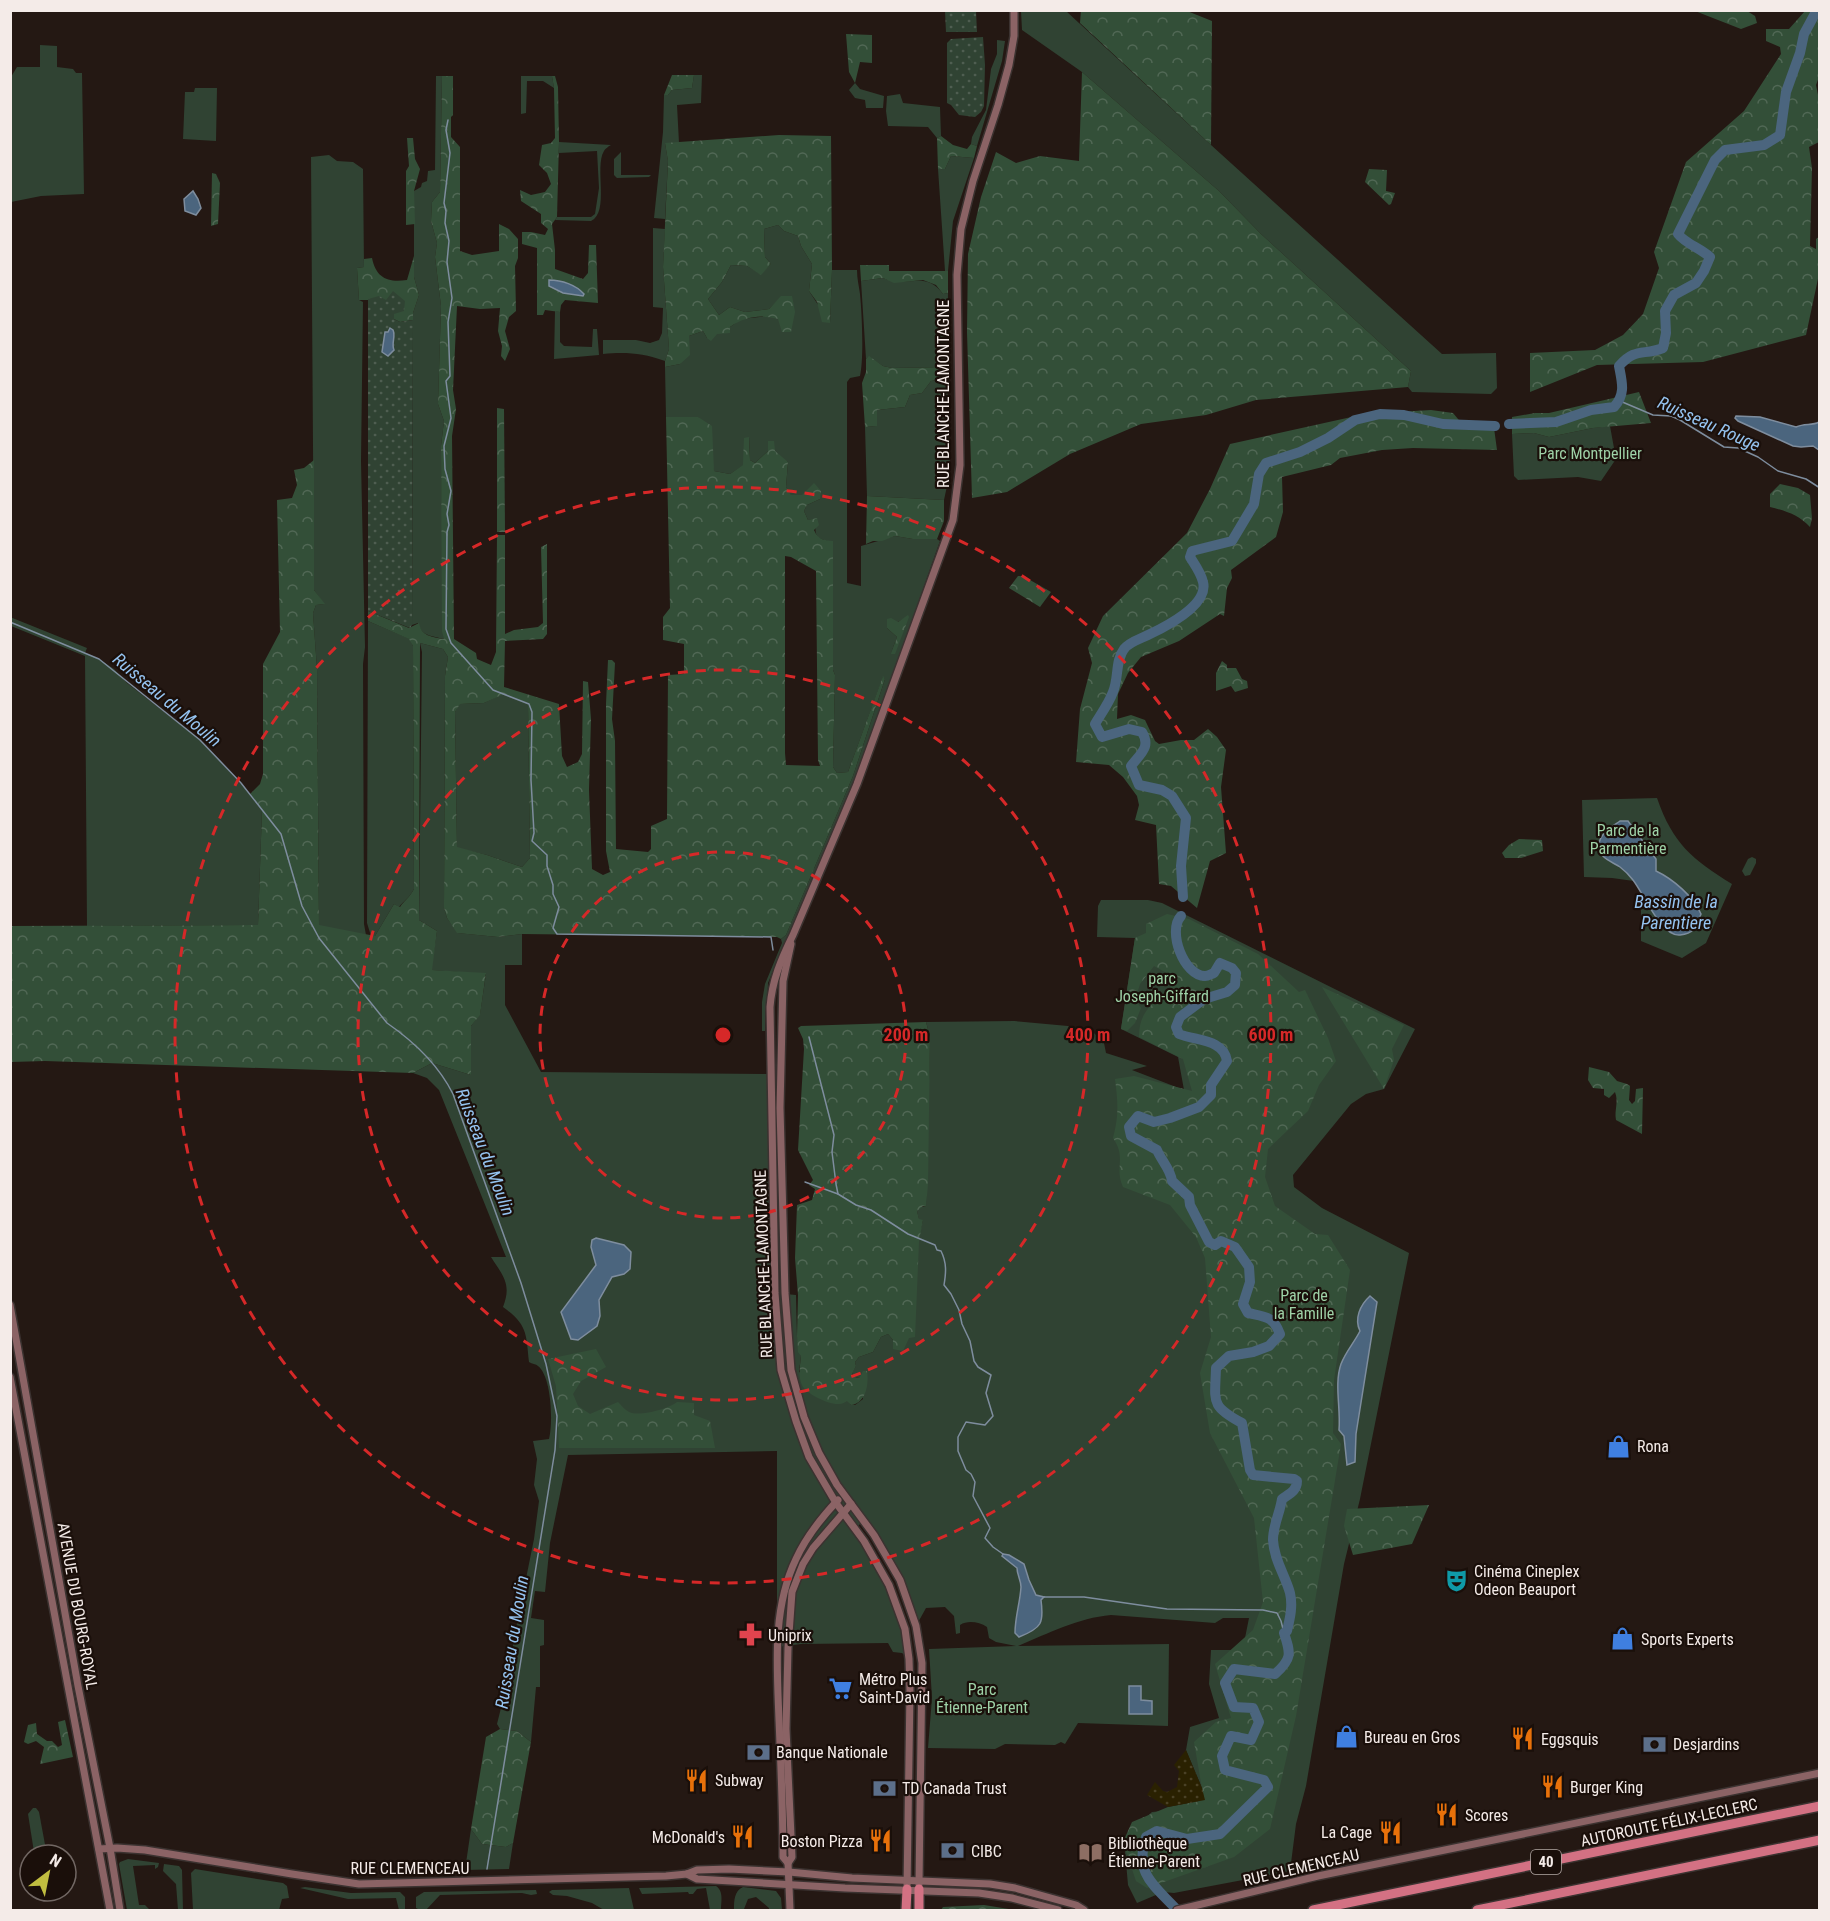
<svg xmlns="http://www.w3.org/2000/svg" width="1830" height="1921" font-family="'Roboto Condensed',sans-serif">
	<defs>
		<pattern id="forest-crowns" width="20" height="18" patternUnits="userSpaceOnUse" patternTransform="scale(1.5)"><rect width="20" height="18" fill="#334f38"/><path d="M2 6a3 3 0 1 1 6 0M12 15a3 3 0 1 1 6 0" fill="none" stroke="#516855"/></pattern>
		<pattern id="sand-dots" width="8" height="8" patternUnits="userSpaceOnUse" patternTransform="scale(1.5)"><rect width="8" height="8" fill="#2a2101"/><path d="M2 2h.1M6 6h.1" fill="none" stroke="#4a4126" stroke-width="1.8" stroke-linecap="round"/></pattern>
		<pattern id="garden-dots" width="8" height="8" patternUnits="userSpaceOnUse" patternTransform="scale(1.5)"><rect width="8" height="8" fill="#304333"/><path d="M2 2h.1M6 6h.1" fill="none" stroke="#4f5e51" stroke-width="1.8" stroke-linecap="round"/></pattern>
	</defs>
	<rect width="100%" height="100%" fill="#241813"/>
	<g fill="#304333" fill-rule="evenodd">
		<path d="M 1021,11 L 1066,11 L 1211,145 L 1442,354 L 1496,353 L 1497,388 L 1491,394 L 1412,392 L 1408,387 L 1411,371 L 1261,234 L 1219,191 L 1082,72 L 1022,30 Z"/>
		<path d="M 997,40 L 1005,41 L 1002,61 L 977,146 L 971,144 L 972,137 L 986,110 L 991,69 L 997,54 Z"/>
		<path d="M 40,45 L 57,46 L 57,67 L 73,69 L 76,73 L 82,73 L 84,194 L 41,196 L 11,202 L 11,77 L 17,67 L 40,67 Z"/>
		<path d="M 694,75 L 702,75 L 701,103 L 677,105 L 679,143 L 665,143 L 668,161 L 665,219 L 654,218 L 663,132 L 664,95 L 668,95 L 672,90 L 692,88 Z"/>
		<path d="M 436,76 L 442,76 L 440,192 L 432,202 L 431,221 L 437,243 L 435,257 L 441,306 L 438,404 L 444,421 L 441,446 L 444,639 C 432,636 421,636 418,623 L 412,625 L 413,313 L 419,295 L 414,277 L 414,191 L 421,187 L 422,183 L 427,181 L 428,171 L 435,170 Z"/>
		<path d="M 521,76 L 552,76 L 554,88 L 543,81 L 527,81 L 526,113 L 521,114 Z"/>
		<path d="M 855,83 L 860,89 L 884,96 L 883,108 L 866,108 L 865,100 L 855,98 L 849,90 Z"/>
		<path d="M 195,88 L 217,88 L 216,141 L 183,139 L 185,92 L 194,92 Z"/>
		<path d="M 900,94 L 903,103 L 940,107 L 941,136 L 937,138 L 928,127 L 888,126 L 886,111 L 887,96 Z"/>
		<path d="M 559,142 L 611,145 C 609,146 605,149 604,151 C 594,167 610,212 591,221 L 555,220 L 557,217 L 591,217 L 595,214 L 599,188 L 597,151 L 559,153 Z"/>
		<path d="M 621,152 L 621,175 L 651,175 L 649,177 L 617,178 L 614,175 L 614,159 Z"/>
		<path d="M 329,155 L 337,161 L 353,162 L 363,169 L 364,267 L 357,268 L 359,300 L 363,302 L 361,461 L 365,647 L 363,664 L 364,924 L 366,935 L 319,926 L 317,669 L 313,613 L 316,605 L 324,604 L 314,590 L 311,157 Z"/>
		<path d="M 951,156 L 974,158 L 953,221 L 948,271 L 945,271 L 938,169 L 945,169 Z"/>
		<path d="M 778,225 L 784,231 L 798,236 L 801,246 L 812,264 L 809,291 L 830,323 L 832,270 L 857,270 C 857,279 859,286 860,294 C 862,314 864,358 860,376 L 850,378 L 847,382 L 847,583 L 861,586 L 861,546 L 895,536 L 913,539 L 937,539 L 940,541 L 855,782 L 777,961 L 768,983 L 767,1009 L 765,1009 L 765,1031 L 762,1031 L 762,1002 L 765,984 L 782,943 L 781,939 L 786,935 L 853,776 L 885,679 L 883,677 L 848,772 L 837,773 L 833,767 L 835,675 L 833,670 L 833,542 C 816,539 813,536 817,519 L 808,520 L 804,511 L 807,505 L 820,499 L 802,495 L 791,496 L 786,487 L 788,462 L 768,451 L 755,463 L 750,460 L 749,437 L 744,465 L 730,474 L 714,471 L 698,417 L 666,417 L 665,367 L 680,364 L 689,336 L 703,331 L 707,338 L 730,327 L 741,319 L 768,316 L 778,318 L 781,297 L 769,309 L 745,312 L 730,307 L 719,315 L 708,299 L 722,282 L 731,265 L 747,266 L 761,274 L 771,264 L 765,257 L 764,229 ZM 905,618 L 891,653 L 897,637 L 887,628 Z"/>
		<path d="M 653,228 L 665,229 L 663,267 L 669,349 L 665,361 C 642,353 626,352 603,354 L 603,340 L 636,340 L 650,343 L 659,340 L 662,333 L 663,308 L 653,307 Z"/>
		<path d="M 883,278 C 907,289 925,269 943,294 L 948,293 L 947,367 L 892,368 L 883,366 L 869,357 L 866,359 L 861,281 Z"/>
		<path d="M 555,311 L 560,312 L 560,342 L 564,346 L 592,347 L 593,329 L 597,329 L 599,355 L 554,359 Z"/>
		<path d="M 947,378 L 950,472 L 944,500 L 867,496 L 865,427 L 876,426 L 877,410 L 905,407 L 910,395 L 922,393 L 931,381 Z"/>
		<path d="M 1610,426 L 1616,459 L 1601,481 L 1578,477 L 1518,480 L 1514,476 L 1512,434 L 1534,433 L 1549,437 L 1593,428 Z"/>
		<path d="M 10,617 L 87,648 L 85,653 L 99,659 L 114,669 L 127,683 L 200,740 L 250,794 L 262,810 L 258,925 L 87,926 L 85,656 L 11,626 Z"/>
		<path d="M 368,621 L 410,639 L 413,646 L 414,889 C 410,897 404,901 399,907 L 394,904 L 375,936 L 371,936 L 367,923 Z"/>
		<path d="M 420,643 L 443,649 L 448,657 L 445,676 L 444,908 L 447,918 L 458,933 L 498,937 L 522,934 L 522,965 L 505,965 L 505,1005 L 541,1072 L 771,1074 L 775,1293 L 796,1295 L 797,1336 L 801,1356 L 799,1372 L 848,1401 L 851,1405 L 855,1405 L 863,1399 L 860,1377 L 855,1378 L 852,1373 L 856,1366 L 855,1362 L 859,1357 L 873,1352 L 881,1337 L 888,1334 L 893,1340 L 923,1220 L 919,1220 L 917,1211 L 920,1207 L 926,1206 L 930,1037 L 926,1022 L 1014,1021 L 1068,1026 L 1093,1032 L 1104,1043 L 1106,1053 L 1147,1066 L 1132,1070 L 1184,1090 L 1178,1057 L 1121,1029 L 1135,938 L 1097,937 L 1098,906 L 1101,900 L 1148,900 L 1162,903 L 1415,1029 L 1384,1089 L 1366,1094 L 1351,1104 L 1293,1175 L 1294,1187 L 1322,1208 L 1409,1253 L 1360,1499 L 1344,1564 L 1306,1786 L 1296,1824 L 1290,1871 L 1174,1893 L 1163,1892 L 1137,1903 L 1128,1885 L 1125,1851 L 1138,1824 L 1152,1812 L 1196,1808 L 1202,1788 L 1186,1750 L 1190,1727 L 1219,1718 L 1209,1684 L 1211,1650 L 1235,1650 L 1244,1643 L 1249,1618 L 1223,1618 L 1215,1623 L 1111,1615 C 1078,1618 1049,1633 1018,1646 L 1169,1644 L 1168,1726 L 1078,1723 L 1065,1744 L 1061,1742 L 1055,1745 L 1005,1744 L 995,1749 L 928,1748 L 932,1698 L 929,1649 L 1016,1646 L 996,1642 L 989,1638 L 987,1627 C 979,1622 968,1620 960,1625 L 960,1633 L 956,1634 L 954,1616 L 945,1607 L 926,1608 L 916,1626 L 900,1580 L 863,1521 L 855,1529 L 889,1585 L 905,1629 L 909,1659 L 902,1653 L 893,1652 L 888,1643 L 801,1644 L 777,1647 L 777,1451 L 568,1455 L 550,1543 L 545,1592 L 535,1591 L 531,1618 L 544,1620 L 544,1645 L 540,1646 L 540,1687 L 536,1687 L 531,1742 L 517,1731 L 500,1729 L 497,1724 L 506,1688 L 515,1633 L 534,1539 L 539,1501 L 534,1485 L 537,1459 L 533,1441 L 549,1439 C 553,1424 552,1377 538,1366 C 536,1364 532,1364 529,1362 C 526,1334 528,1325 503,1307 C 512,1284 503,1276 491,1257 L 506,1257 L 439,1090 L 427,1078 L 413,1073 L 432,1063 L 471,1075 L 471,1026 L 480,1014 L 486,974 L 431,970 L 437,931 L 419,920 L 422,652 Z"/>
		<path d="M 504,693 L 528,703 L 530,858 L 522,867 L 487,855 L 457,848 L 455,712 L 459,704 L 484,703 Z"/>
		<path d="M 1657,798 C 1673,844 1692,859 1732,884 L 1706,943 L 1682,958 L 1641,941 L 1641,882 L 1612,878 L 1584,877 L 1582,800 Z"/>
		<path d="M 1752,857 L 1756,859 L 1756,863 L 1750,875 L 1745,876 L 1742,871 L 1748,859 Z"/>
		<path d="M 33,1808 L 36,1808 L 39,1812 L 46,1850 L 44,1854 L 38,1855 L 34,1852 L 28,1814 Z"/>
		<path d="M 471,1829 L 482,1844 L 506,1847 L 513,1843 L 509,1869 L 465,1870 Z"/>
		<path d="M 128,1859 L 159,1863 L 158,1867 L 155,1869 L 155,1865 L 133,1866 L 139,1905 L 145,1905 L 150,1910 L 127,1910 L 119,1864 L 120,1862 Z"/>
		<path d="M 164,1864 L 179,1866 L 182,1870 L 183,1910 L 178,1910 L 176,1884 L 163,1871 Z"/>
		<path d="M 195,1869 L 283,1883 L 287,1886 L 289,1898 L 282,1899 L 279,1910 L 193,1910 L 191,1873 Z"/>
		<path d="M 716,1886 C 724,1891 721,1902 721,1910 L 710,1910 L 706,1888 L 697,1889 L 693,1894 L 689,1894 L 688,1892 L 642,1894 L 639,1888 Z"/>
		<path d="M 305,1887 L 351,1893 L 400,1892 L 405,1897 L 405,1910 L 399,1910 L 396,1898 L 348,1899 L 300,1888 Z"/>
		<path d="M 743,1887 L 776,1891 L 781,1898 L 782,1910 L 769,1910 L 769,1908 L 756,1897 L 748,1899 L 744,1909 L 734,1910 C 734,1901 734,1891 743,1887 Z"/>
		<path d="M 629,1888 L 634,1910 L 604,1910 L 592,1903 L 567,1896 L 553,1895 L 549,1892 L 552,1890 Z"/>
		<path d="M 536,1890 L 537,1894 L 531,1895 L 522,1893 L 440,1895 L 426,1910 L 420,1910 L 416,1908 L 416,1897 L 424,1892 Z"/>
	</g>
	<g fill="url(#forest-crowns)" fill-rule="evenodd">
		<path d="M 1081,10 L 1187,11 L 1212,21 L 1211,145 L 1080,23 Z"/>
		<path d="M 1695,11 L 1747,11 L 1755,16 L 1757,23 L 1741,29 Z"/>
		<path d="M 1805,11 L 1811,11 L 1820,18 L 1819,77 L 1816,85 L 1819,100 L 1819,142 L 1809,147 L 1812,168 L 1810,246 L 1816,249 L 1816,239 L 1819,237 L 1819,274 L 1806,335 L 1703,362 L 1597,365 L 1530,392 L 1530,353 L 1595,350 L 1623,335 L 1643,314 L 1659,268 L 1654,252 L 1686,162 L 1744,111 L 1781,54 L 1780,47 L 1766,41 L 1766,29 L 1789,29 Z"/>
		<path d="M 846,34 L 872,35 L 872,63 L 860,62 L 855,83 L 849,72 Z"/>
		<path d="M 1082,72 L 1219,191 L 1261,234 L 1411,371 L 1408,387 L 1256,400 L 1206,415 L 1141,424 L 1070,454 L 1007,492 L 972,498 L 967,332 L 968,254 L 981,197 L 996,152 L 1016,163 L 1040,156 L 1079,161 Z"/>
		<path d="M 672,75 L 694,75 L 692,88 L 672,90 L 668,95 L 664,95 Z"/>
		<path d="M 442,76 L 453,76 L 453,115 L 451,117 L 451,137 L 460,147 L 460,251 L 472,255 L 499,251 L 499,224 L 509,229 L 518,239 L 518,258 L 515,266 L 516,311 L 509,317 L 505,331 L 510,349 L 505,361 L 501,356 L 502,346 L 498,331 L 500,308 L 480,309 L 457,306 L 453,390 L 456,409 L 452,436 L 454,639 L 476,653 L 477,659 L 491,665 L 496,652 L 497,535 L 505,535 L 505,634 L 514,630 L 538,627 L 543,623 L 541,547 L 547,544 L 547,634 L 543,639 L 505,641 L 504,687 L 559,704 L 562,756 L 567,767 L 578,762 L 582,754 L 583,681 L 588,682 L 591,719 L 589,790 L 592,869 L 603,875 L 610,872 L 606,851 L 606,704 L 608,660 L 612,660 L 615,663 L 612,719 L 615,741 L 616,849 L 648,852 L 651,849 L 651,826 L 667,819 L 668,675 L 684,674 L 684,644 L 663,640 L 663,617 L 670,608 L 666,417 L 698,417 L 712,426 L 714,471 L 730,474 L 743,465 L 744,438 L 749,437 L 750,460 L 755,463 L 768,451 L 768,441 L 774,441 L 775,451 L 788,462 L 786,487 L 791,495 L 802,495 L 814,483 L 821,491 L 820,499 L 807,505 L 804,511 L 808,520 L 817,518 L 819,525 L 814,530 C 818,540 824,540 833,541 L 833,670 L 835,675 L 833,767 L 837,773 L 848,772 L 883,676 L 885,679 L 853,776 L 786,935 L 781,939 L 777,937 L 522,934 L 498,937 L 457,933 L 447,918 L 444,908 L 445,676 L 448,657 L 443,649 L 420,643 L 419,920 L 437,931 L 432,970 L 486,973 L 480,1015 L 471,1026 L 471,1075 L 432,1063 L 413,1073 L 45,1061 L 11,1062 L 10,926 L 258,925 L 262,810 L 250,794 L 260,784 L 263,774 L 263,664 L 280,632 L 277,500 L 292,498 L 297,485 L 294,470 L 304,468 L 314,460 L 314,590 L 325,604 L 316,605 L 313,613 L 317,669 L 319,925 L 375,936 L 394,904 L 400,907 C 404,901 410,897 414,889 L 413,646 L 409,639 L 368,621 L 368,611 L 409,628 L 419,623 C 421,636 432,637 444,639 L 442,631 L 441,446 L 444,421 L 438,404 L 441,306 L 435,257 L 437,243 L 431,221 L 432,202 L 440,192 ZM 785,556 L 791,557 L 816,571 L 818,760 L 820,766 L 786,765 L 785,753 ZM 504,694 L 528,703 L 530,858 L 522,867 L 487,855 L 457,847 L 455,712 L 460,704 L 484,703 Z"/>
		<path d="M 552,76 L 555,76 L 558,87 L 559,142 L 557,217 L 552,224 L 555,250 L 555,269 L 583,279 L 588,273 L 589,245 L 596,245 L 598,303 L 565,300 L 561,305 L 560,312 L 545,310 L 543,315 L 537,315 L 537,248 L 522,244 L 522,232 L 531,232 L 545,235 L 548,229 L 541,223 L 541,214 L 521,201 L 520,190 L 531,195 L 545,192 L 551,184 L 547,173 L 539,165 L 542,145 L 551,143 L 555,138 L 554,88 Z"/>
		<path d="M 779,135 L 831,136 L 832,270 L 830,323 L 822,322 L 817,302 L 809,291 L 812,264 L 801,246 L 798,236 L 784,231 L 778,225 L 764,229 L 765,257 L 771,264 L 761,275 L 747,266 L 731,265 L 722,282 L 708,299 L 719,315 L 730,307 L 745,312 L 769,309 L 781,296 L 792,296 L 795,312 L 791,332 L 782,332 L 778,319 C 761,314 744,317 730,327 L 730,333 L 717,334 L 711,341 L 707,338 L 703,331 L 689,336 L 690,355 L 680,364 L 665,367 L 665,361 L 669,349 L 663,267 L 668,161 L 665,143 Z"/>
		<path d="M 941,136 L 953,145 L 967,149 L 971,144 L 977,146 L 974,158 L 951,156 L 945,169 L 938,169 L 937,138 Z"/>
		<path d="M 407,138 L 413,138 L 415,159 L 420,169 L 414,191 L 415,224 L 406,225 L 406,171 L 409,166 Z"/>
		<path d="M 1369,169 L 1387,170 L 1386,191 L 1395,193 L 1391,204 L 1389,205 L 1365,182 Z"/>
		<path d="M 212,173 L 216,174 L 220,183 L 218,224 L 211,226 Z"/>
		<path d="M 414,256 L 414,277 L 419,295 L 413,313 L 413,320 L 400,322 L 394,319 L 386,300 L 359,300 L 357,268 L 364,267 L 364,259 L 372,258 C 376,278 388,283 407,280 Z"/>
		<path d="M 860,265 L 889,265 L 889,271 L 948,271 L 948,293 L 943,294 L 936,285 L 923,280 L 894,283 L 883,278 L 861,281 Z"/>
		<path d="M 869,356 L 883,366 L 892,368 L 947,367 L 947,378 L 931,381 L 922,393 L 910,395 L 905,407 L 877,410 L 877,426 L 865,427 L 862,383 L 866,372 L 866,359 Z"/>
		<path d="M 1639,392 L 1651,423 L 1593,428 L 1549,437 L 1534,433 L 1512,434 L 1512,417 L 1535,413 L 1549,413 Z"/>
		<path d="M 497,408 L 504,409 L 505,532 L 497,532 Z"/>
		<path d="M 1431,410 L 1453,413 L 1463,425 L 1494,428 L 1497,450 L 1413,448 L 1382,450 L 1340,458 L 1331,465 L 1282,477 L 1283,512 L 1276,537 L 1231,570 L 1232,578 L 1227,588 L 1224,616 L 1220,614 L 1179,641 L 1141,657 L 1128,673 L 1118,694 L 1117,719 L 1131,715 L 1145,720 L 1155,741 L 1159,744 L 1181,740 L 1194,740 L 1208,729 L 1217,737 L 1226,750 L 1221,787 L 1226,853 L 1210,861 L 1197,908 L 1171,886 L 1159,884 L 1156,825 L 1135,820 L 1139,805 L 1137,796 L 1123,777 L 1109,765 L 1076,762 L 1080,709 L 1092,663 L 1088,648 L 1103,616 L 1187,533 L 1210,489 L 1230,444 L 1365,414 Z"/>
		<path d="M 1780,484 L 1798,488 L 1810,495 L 1812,518 L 1810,527 C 1799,515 1786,511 1770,507 L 1770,494 Z"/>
		<path d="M 867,496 L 944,500 L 944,521 L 937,539 L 913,539 L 895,536 L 882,541 L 873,541 L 866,544 Z"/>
		<path d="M 1018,576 L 1023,576 L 1051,592 L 1040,607 L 1009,588 Z"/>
		<path d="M 908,615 L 909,617 L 895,654 L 891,654 L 897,637 L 887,628 L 887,619 L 891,618 L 898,622 Z"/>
		<path d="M 1222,661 L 1227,665 L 1227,668 L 1236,668 L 1242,679 L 1247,681 L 1248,688 L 1235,692 L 1231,686 L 1216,691 L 1216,673 Z"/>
		<path d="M 1519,839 L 1542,840 L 1543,851 L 1521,858 L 1505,858 L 1502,853 L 1509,845 Z"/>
		<path d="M 1167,914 L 1189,919 L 1258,954 L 1299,992 L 1305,990 L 1328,1038 L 1336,1061 L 1319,1085 L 1308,1111 L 1268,1149 L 1265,1177 L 1275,1206 L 1315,1234 L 1328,1235 L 1350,1270 L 1334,1380 L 1333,1433 L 1341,1444 L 1296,1716 L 1270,1829 L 1234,1857 L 1147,1888 L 1136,1881 L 1123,1842 L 1132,1822 L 1168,1807 L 1204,1800 L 1194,1742 L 1216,1722 L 1231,1718 L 1215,1664 L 1253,1630 L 1263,1602 L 1254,1518 L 1210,1433 L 1200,1373 L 1211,1337 L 1205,1258 L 1196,1237 L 1170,1205 L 1123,1187 C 1114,1167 1127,1158 1113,1138 C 1119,1116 1118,1102 1115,1079 L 1134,1076 L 1192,1091 L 1183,1059 L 1139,1037 C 1139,1015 1149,1004 1168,994 L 1172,982 L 1165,972 L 1154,966 L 1140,984 L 1135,1000 L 1141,1008 L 1135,1023 L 1127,1031 L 1121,1029 L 1135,938 L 1146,933 L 1146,924 Z"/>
		<path d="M 1322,987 L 1404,1025 L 1392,1049 L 1394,1060 L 1384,1089 Z"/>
		<path d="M 926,1022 L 930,1037 L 928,1184 L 926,1206 L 923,1206 L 917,1211 L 919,1219 L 923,1220 L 919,1241 L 915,1337 L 909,1338 L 903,1351 L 893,1349 L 893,1340 L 888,1334 L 881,1337 L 873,1352 L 859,1357 L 855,1362 L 856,1366 L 852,1374 L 856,1378 L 860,1377 L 863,1371 L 867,1371 C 869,1384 866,1403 851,1405 L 847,1401 C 845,1402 842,1404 839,1404 C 829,1405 805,1393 802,1385 C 798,1376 800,1366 801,1356 L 798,1352 L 797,1336 L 798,1295 L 795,1258 L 797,1205 L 812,1200 L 815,1189 L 809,1185 L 813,1180 L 798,1150 L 804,1049 L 803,1039 L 798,1028 L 801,1026 Z"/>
		<path d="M 1589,1067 L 1609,1072 L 1617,1081 L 1627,1084 L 1630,1086 L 1629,1100 L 1632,1104 L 1635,1101 L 1636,1089 L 1643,1088 L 1642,1134 L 1616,1120 C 1614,1110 1619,1102 1615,1092 L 1609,1098 L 1604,1095 L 1604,1089 L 1593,1088 L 1588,1080 Z"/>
		<path d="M 596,1349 L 606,1367 L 581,1381 L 573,1394 L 578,1406 L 590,1414 L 618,1402 C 621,1405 625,1410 629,1412 C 639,1417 669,1409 677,1402 L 694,1403 L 694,1415 L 710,1421 L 715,1448 L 559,1448 L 556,1386 L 548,1359 Z"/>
		<path d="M 1429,1505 L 1412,1544 L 1353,1555 L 1344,1526 L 1347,1509 Z"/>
		<path d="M 65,1720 L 73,1757 L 40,1764 L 44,1747 L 36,1741 L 28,1744 L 24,1742 L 28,1725 L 36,1723 L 37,1734 L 47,1741 L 52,1741 L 58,1747 L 62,1745 L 58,1722 Z"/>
		<path d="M 500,1729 L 517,1731 L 531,1742 L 513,1843 L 506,1847 L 482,1844 L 471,1829 L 486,1737 Z"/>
		<path d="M 984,1905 L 1015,1910 L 941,1910 L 943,1907 Z"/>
	</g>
	<path fill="url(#sand-dots)" d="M 1186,1750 L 1202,1788 L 1205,1800 L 1168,1807 L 1147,1795 L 1155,1782 L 1163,1791 L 1167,1792 L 1177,1787 L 1179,1771 L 1174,1765 Z"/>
	<g fill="url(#garden-dots)">
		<path d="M 945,11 L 976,11 L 977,32 L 946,32 Z"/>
		<path d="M 983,37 L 985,65 L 984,106 L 981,112 L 975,117 L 959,115 L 951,105 L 947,103 L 947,43 L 951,39 Z"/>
		<path d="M 393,291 L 405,301 L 404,311 L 394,314 L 394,319 L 400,322 L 413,320 L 412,625 L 410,628 L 368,611 L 368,299 L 379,296 L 386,300 Z"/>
	</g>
	<g fill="#4b657e" stroke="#7e8d9e" stroke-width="1.5">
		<path d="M 193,191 L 198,199 L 201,208 L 196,215 L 185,211 L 184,199 Z"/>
		<path d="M 549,280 C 562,280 576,285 584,294 L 583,296 L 563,293 L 549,286 Z"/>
		<path d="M 390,328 L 393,330 C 396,337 391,343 394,350 L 388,356 L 382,352 L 385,332 L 388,332 Z"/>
		<path d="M 1736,416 L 1760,417 L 1796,427 C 1805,423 1812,426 1819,422 L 1819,450 L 1813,446 L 1801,447 L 1793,446 L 1738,421 L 1735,418 Z"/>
		<path d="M 1620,821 L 1628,821 L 1656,859 L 1656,871 C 1673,879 1694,897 1701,914 C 1696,927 1695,933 1680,935 C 1661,937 1644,894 1633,880 C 1630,876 1624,870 1620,867 C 1611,861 1598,858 1599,845 C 1599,834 1612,827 1620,821 Z"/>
		<path d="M 596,1238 L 624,1245 L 631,1252 L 630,1269 L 624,1274 L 612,1277 L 599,1300 L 600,1316 L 597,1326 L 578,1340 L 571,1339 L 561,1312 L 596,1265 L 591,1247 L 592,1240 Z"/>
		<path d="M 1370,1296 L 1377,1302 L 1356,1434 L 1355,1462 L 1347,1465 L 1344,1436 L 1339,1430 C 1341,1409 1334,1384 1341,1364 C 1346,1351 1354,1343 1360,1331 C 1354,1319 1360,1305 1370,1296 Z"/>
		<path d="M 1003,1554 L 1009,1555 L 1024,1564 L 1029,1580 L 1036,1595 L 1044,1597 L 1041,1600 C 1044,1623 1042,1628 1019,1637 L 1015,1633 C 1015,1617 1020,1603 1021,1587 C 1021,1580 1017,1575 1017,1568 L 1002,1556 Z"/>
		<path d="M 1129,1686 L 1141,1686 L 1141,1700 L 1152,1701 L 1152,1714 L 1129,1714 Z"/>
	</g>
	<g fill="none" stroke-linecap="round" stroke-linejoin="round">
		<g stroke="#7e8d9e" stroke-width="1.5">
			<path d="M 448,120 L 446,130 L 450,153 L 444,203 L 446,211 L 445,223 L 449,241 L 447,262 L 452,298 L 448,322 L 450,376 L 446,381 L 451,418 L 444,446 L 445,469 L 451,491 L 447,514 L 449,525 L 447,532 L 446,629 L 451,643 L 493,690 L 529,704 L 532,712 L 531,780 L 534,833 L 532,841 L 547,855 L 547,866 L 553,885 L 553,894 L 559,907 L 553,928 L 557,934 L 771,937 L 773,950"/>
			<path d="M 1620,401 L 1653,415 L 1671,416 L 1680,420 L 1724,447 L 1738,448 L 1758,457 L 1778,471 L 1806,479 L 1820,488"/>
			<path d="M 10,622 L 99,659 L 200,740 L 241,783 L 281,834 L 302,906 L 319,938 L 387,1023 C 413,1041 439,1066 453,1094 L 521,1283 L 546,1364 L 557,1416 L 555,1450 L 487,1869"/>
			<path d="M 809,1037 L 834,1135 L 832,1152 L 836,1184 L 838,1194"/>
			<path d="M 805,1182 L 838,1194 L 856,1205 L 871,1210 L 908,1234 L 935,1245 L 937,1250 L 941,1251 C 947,1263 946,1273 944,1285 L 951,1294 L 959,1310 L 962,1324 L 970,1341 L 974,1361 L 978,1367 L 991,1375 L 986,1393 L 993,1416 L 985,1425 L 966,1422 L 958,1437 L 958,1451 L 966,1470 L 971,1474 L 975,1482 L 973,1496 L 990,1528 L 985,1538 L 993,1547 L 1003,1554"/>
			<path d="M 1044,1597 L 1084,1597 L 1167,1609 L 1263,1610 L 1277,1613 L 1281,1621 L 1284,1633"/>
		</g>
		<g stroke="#4b657e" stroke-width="10">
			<path d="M 1509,424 L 1556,422 L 1591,410 L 1614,407 C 1626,394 1622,382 1619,366 C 1636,347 1643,356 1663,348 L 1666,333 L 1665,311 L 1674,295 L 1696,283 L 1704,271 L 1710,257 C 1700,248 1686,244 1678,234 L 1715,160 L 1725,150 L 1764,145 L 1780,135 L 1786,92 L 1800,53 L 1804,34 L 1817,10"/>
			<path d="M 1183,897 L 1181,866 L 1186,818 L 1172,796 L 1162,790 L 1139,785 L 1131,766 C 1141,753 1151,747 1142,732 L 1129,729 L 1102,737 L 1095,724 C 1101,714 1109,703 1113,692 C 1119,678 1115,661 1124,649 C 1129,642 1140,639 1148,635 C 1165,627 1209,605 1203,582 C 1201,573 1195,565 1190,557 L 1192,551 L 1232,541 L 1254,504 L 1259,474 L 1266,463 L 1300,452 L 1328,438 L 1355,420 L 1380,414 L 1404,415 L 1443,424 L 1495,426"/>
			<path d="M 1177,1910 C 1154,1885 1134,1874 1146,1837 L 1157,1831 L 1187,1839 L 1220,1834 L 1268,1787 L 1264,1780 L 1225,1770 L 1222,1756 L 1231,1736 L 1251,1740 L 1259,1722 L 1253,1708 L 1234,1707 L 1225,1683 L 1234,1669 L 1275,1674 C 1292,1659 1291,1654 1284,1633 L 1287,1631 C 1290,1618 1293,1606 1290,1593 C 1285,1575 1274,1560 1273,1540 C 1273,1525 1280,1513 1282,1499 C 1289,1494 1297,1491 1297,1481 L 1294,1479 L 1253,1475 L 1250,1470 L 1242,1423 C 1210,1406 1215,1402 1216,1368 L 1229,1356 L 1253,1352 L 1269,1346 L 1280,1334 C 1273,1316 1266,1317 1248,1313 L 1243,1304 L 1250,1282 L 1249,1267 L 1235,1247 L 1221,1241 L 1215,1245 L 1209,1242 L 1190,1205 L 1189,1197 L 1172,1181 C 1171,1170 1161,1160 1157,1150 L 1131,1136 L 1129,1127 L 1138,1116 L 1154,1122 L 1170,1118 L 1199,1107 L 1211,1095 L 1211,1085 L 1227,1061 C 1224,1039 1196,1041 1179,1034 L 1176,1027 L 1180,1017 L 1204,999 L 1227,992 L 1235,985 L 1236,973 L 1232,968 L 1220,963 L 1214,973 C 1211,974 1208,976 1205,976 C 1184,976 1167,931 1181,916"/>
		</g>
		<defs>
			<g id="secondary">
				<path d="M 791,944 L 783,981 L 780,1108 L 785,1293 L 791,1370 L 804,1417 L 819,1453 L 837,1485 L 874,1535 L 900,1580 L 916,1626 L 922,1663 L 919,1884"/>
				<path d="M 10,1305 L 78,1686 L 110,1848 L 120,1910"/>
				<path d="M 10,1377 L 110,1910"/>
				<path d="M 99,1849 L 117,1848 L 145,1850 L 292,1874 L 359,1884 L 666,1876 L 687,1874 L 697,1870 L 729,1869 L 789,1872 L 852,1878 L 990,1884 L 1015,1888 L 1076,1905 L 1084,1910"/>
				<path d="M 788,1863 L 792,1857 L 786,1729 L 788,1648 L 792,1592 L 803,1564 L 813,1548 L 851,1504"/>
				<path d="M 687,1874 L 697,1879 L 845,1888 L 979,1893 L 1012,1898 L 1058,1910"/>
				<path d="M 907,1889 L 910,1691 L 909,1659 L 905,1629 L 889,1585 L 864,1541 L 836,1503 L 809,1457 L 796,1421 L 781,1370 L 775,1293 L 770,1007 C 772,981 781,959 793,935 L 857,784 L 953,520 L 960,465 L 957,275 L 961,229 L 973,181 L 998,105 L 1009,65 L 1014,36 L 1014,10"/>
				<path d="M 790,1910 L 788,1863 L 783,1857 C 783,1811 781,1766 779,1720 C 777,1666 772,1609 796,1559 C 806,1537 822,1517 838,1500"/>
				<path d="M 1177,1910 L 1318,1876 L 1820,1773"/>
			</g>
			<g id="highway">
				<path d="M 919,1889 L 919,1910"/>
				<path d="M 906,1910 L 907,1889"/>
				<path d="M 1313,1910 L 1820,1806"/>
				<path d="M 1477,1910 L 1820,1840"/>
			</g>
		</defs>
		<use href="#secondary" stroke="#3b3230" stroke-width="10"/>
		<use href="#highway" stroke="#3b3230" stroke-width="12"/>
		<use href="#secondary" stroke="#8b6365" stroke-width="7"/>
		<use href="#highway" stroke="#d37183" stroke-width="9"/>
	</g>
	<g fill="none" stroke="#d62828" stroke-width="3" stroke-dasharray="10 8">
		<circle cx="723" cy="1035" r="183"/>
		<circle cx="723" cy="1035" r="365"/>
		<circle cx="723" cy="1035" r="548"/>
	</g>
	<defs>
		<symbol id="shop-bare" viewBox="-9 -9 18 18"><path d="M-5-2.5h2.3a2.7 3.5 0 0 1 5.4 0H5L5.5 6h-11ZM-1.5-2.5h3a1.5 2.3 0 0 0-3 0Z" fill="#3f7fe0" stroke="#1a0f0a" stroke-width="2.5" paint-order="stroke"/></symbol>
		<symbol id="theatre-bare" viewBox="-9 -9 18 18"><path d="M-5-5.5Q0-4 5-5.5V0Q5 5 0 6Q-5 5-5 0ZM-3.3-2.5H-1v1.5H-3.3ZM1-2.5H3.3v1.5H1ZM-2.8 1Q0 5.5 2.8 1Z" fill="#0f9aa8" stroke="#1a0f0a" stroke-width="2.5" paint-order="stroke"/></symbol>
		<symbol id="pharmacy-bare" viewBox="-9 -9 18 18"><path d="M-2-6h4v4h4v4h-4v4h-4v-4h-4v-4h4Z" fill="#e0444e" stroke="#1a0f0a" stroke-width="2.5" paint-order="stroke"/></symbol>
		<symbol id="supermarket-bare" viewBox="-9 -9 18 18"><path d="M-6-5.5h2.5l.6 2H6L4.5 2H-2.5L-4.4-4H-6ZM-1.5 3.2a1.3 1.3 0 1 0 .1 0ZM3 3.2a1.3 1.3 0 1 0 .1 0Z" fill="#3f7fe0" stroke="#1a0f0a" stroke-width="2.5" paint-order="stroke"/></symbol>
		<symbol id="restaurant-bare" viewBox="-9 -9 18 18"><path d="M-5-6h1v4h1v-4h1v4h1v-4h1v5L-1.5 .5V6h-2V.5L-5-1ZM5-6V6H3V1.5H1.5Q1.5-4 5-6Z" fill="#e8710a" stroke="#1a0f0a" stroke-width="2.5" paint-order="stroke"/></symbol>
		<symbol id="bank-bare" viewBox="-9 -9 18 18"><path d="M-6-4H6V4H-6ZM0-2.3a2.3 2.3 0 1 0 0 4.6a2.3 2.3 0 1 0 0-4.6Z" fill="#5c6f8a" stroke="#1a0f0a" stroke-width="2.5" paint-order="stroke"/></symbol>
		<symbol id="library-bare" viewBox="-9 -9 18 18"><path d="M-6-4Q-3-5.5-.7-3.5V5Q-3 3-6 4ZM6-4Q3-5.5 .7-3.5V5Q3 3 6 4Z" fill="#8d6e63" stroke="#1a0f0a" stroke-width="2.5" paint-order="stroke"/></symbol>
	</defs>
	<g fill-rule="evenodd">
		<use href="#shop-bare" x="1602" y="1430" width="33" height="33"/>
		<use href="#theatre-bare" x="1440" y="1564" width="33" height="33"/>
		<use href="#pharmacy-bare" x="734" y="1618" width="33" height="33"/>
		<use href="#shop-bare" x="1606" y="1622" width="33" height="33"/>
		<use href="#supermarket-bare" x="824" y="1672" width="33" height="33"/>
		<use href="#shop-bare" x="1330" y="1720" width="33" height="33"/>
		<use href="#restaurant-bare" x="1506" y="1722" width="33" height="33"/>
		<use href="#bank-bare" x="1638" y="1728" width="33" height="33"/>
		<use href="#bank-bare" x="742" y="1736" width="33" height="33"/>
		<use href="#restaurant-bare" x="680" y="1764" width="33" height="33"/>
		<use href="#restaurant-bare" x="1536" y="1770" width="33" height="33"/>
		<use href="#bank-bare" x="868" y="1772" width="33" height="33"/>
		<use href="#restaurant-bare" x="1430" y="1798" width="33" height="33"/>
		<use href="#restaurant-bare" x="1374" y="1816" width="33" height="33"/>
		<use href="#restaurant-bare" x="726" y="1820" width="33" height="33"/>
		<use href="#restaurant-bare" x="864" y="1824" width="33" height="33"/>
		<use href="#bank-bare" x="936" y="1834" width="33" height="33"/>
		<use href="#library-bare" x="1074" y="1836" width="33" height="33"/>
	</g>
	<g text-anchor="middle" stroke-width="4.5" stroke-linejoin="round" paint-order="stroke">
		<rect fill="#1a0f0a" stroke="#b3a9a5" stroke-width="1.5" x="1531" y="1850" width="30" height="24" rx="4.5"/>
		<g font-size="15" font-weight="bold" fill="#f4ebe8">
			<text x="1546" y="1867">40</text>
		</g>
		<g font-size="16" fill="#f4ebe8" stroke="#1a0f0a">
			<text transform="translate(943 394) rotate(-90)" y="6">RUE BLANCHE-LAMONTAGNE</text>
			<text transform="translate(763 1264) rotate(-92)" y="6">RUE BLANCHE-LAMONTAGNE</text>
			<text transform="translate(78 1606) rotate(80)" y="6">AVENUE DU BOURG-ROYAL</text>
			<text transform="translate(1669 1822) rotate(-12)" y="6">AUTOROUTE FÉLIX-LECLERC</text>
			<text transform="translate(1301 1867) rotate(-13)" y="6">RUE CLEMENCEAU</text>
			<text x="410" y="1874">RUE CLEMENCEAU</text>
		</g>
		<g font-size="16" fill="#9ed2a7" stroke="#1a0f0a">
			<text x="1590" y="459">Parc Montpellier</text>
			<text x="1628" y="836">Parc de la<tspan x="1628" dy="18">Parmentière</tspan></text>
			<text x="1162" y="984">parc<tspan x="1162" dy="18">Joseph-Giffard</tspan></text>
			<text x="1304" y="1301">Parc de<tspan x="1304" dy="18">la Famille</tspan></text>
			<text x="982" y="1695">Parc<tspan x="982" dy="18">Étienne-Parent</tspan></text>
		</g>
		<g font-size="16" fill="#f4ebe8" stroke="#1a0f0a" text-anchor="start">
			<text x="1637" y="1452">Rona</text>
			<text x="1474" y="1577">Cinéma Cineplex<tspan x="1474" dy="18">Odeon Beauport</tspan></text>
			<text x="768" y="1641">Uniprix</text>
			<text x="1641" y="1645">Sports Experts</text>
			<text x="859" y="1685">Métro Plus<tspan x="859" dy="18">Saint-David</tspan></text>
			<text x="1364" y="1743">Bureau en Gros</text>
			<text x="1541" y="1745">Eggsquis</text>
			<text x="1673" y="1750">Desjardins</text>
			<text x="776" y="1758">Banque Nationale</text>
			<text x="715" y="1786">Subway</text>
			<text x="1570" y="1793">Burger King</text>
			<text x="902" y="1794">TD Canada Trust</text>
			<text x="1465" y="1821">Scores</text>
			<text x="1372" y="1838" text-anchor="end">La Cage</text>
			<text x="725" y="1843" text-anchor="end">McDonald's</text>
			<text x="863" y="1847" text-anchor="end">Boston Pizza</text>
			<text x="1108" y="1849">Bibliothèque<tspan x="1108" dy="18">Étienne-Parent</tspan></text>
			<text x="971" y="1857">CIBC</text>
		</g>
		<g font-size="18" font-style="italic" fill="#95c3f0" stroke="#1a0f0a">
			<text transform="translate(1709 424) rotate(24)" y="6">Ruisseau Rouge</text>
			<text transform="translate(167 700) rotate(40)" y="6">Ruisseau du Moulin</text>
			<text x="1676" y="908">Bassin de la<tspan x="1676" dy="21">Parentiere</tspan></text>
			<text transform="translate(485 1152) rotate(69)" y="6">Ruisseau du Moulin</text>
			<text transform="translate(512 1642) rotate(-81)" y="6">Ruisseau du Moulin</text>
		</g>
	</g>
	<circle cx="723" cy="1035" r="9" fill="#d62828" stroke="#1a0f0a" stroke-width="3"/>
	<g font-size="18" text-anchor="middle" font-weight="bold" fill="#d62828" stroke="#1a0f0a" stroke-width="4.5" stroke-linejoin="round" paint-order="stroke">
		<text x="906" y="1041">200 m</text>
		<text x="1088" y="1041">400 m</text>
		<text x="1271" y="1041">600 m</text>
	</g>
	<rect width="1830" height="1921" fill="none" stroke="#f4ebe8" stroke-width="24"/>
	<g transform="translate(48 1873) rotate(32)"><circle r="28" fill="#1a0f0a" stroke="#716763" stroke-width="1.5"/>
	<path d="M0-4.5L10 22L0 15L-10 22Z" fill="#c1be40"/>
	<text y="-9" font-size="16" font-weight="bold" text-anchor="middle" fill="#f4ebe8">N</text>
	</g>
</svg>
